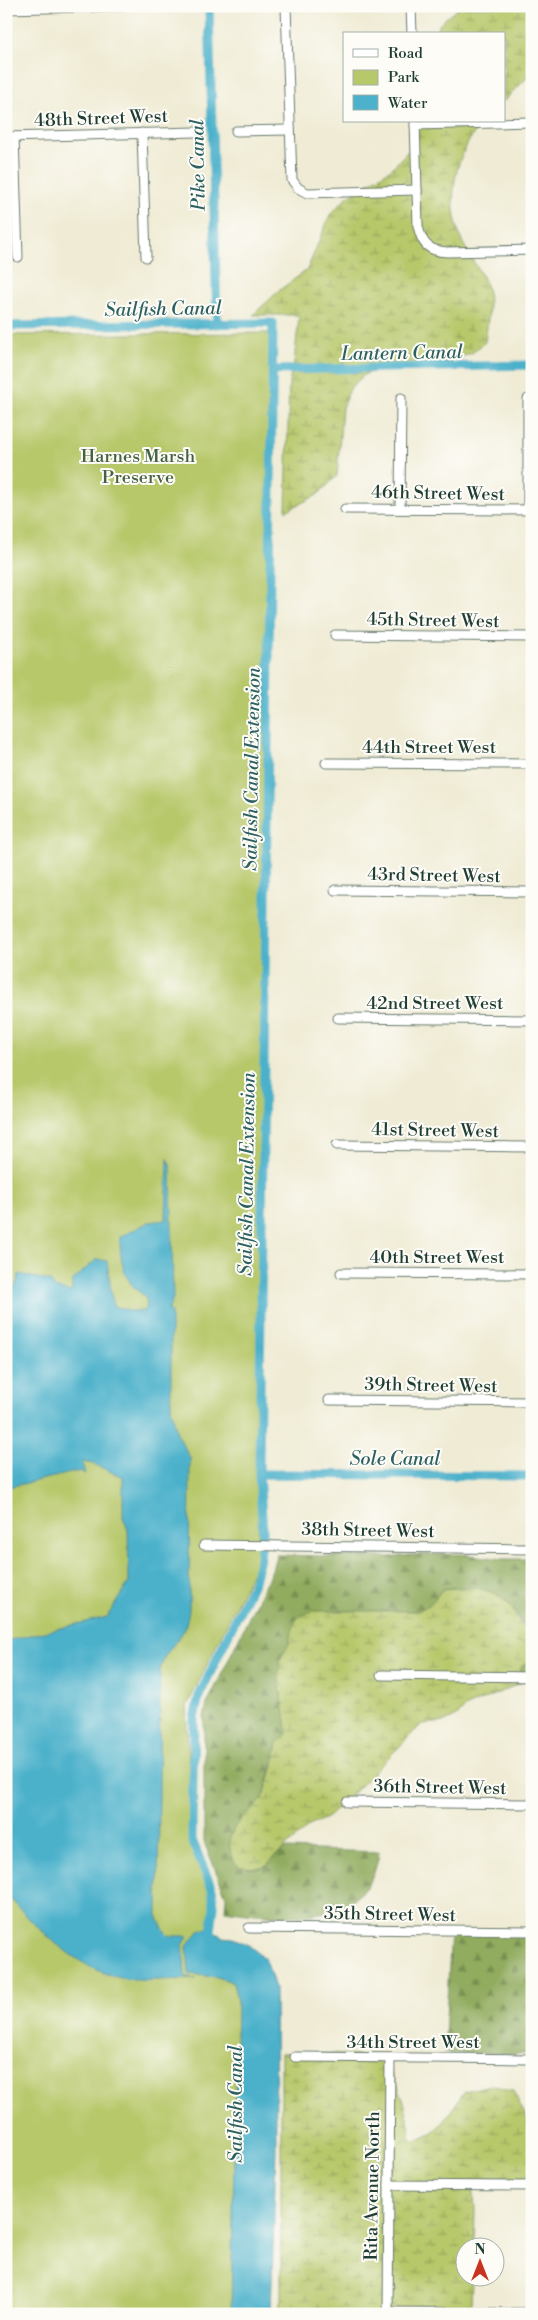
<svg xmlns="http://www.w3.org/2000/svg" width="538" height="2320" font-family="'Libre Bodoni',serif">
	<defs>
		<pattern id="forest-firs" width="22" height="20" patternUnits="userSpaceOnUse" patternTransform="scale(1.25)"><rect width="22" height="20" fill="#91ac5f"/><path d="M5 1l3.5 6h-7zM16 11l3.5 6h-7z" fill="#768d4f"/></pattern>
		<pattern id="wetland-marsh" width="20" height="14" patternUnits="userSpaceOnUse" patternTransform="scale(1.25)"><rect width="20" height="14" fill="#b7c86b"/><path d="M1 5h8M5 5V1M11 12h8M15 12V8" fill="none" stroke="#94a459"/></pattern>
	</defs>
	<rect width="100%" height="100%" fill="#fdfcf7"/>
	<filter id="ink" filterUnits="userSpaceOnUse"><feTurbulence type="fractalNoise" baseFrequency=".02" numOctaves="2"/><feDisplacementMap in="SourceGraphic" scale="10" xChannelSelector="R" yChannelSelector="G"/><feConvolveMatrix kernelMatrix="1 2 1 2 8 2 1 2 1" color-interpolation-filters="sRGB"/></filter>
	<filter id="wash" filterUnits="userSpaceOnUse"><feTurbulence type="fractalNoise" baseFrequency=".0096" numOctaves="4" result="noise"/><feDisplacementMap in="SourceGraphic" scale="20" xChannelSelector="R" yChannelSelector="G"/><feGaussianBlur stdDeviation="1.12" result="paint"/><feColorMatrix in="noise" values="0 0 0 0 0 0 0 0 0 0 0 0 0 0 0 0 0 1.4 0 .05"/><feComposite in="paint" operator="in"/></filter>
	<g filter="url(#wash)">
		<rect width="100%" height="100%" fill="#efebd4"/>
		<g fill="url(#forest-firs)" stroke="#58744a">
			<path d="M 462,1554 L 502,1559 L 532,1559 L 532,1677 L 515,1685 L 522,1666 L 528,1661 L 526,1627 C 519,1620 516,1612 510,1605 C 495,1587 464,1585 443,1589 L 430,1604 L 418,1611 L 314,1611 C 293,1616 295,1622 290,1640 C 289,1646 283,1651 282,1657 C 280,1668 279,1685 281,1696 C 284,1709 287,1720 287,1734 L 278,1743 L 263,1799 L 231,1833 L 248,1868 L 263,1868 L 285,1849 L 379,1852 C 369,1930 281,1918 225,1910 L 226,1896 L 204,1842 L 204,1717 L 207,1704 L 272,1570 L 276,1555 L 387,1557 L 412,1555 Z"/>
			<path d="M 451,1932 L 532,1932 L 532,2054 L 444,2053 Z"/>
		</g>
		<g fill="url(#wetland-marsh)" stroke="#6b8250">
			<path d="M 460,7 L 532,7 L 532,73 L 504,101 L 504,34 L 434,34 L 442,21 Z"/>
			<path d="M 423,121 L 484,121 C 454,152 445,201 462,241 C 469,256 480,270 486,285 C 492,301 487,325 485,342 L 472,353 L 438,365 L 378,370 L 365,374 L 351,387 L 342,407 L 337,476 L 317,495 L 286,511 L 289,383 L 294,362 L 299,318 L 297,315 L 253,315 L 281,289 L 307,270 L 330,215 L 347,197 L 391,169 L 411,148 Z"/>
			<path d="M 473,1587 L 495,1593 L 511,1606 L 517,1618 L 529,1633 L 529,1661 L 522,1666 L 514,1686 L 466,1707 L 457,1716 L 445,1722 L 422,1724 L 343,1803 L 328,1817 L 309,1826 L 263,1868 L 240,1867 L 234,1862 L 231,1856 L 229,1840 L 235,1826 L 263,1799 L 275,1760 L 278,1743 L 287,1734 C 287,1710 277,1689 279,1665 C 280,1655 288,1649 290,1640 C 295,1622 293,1616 314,1611 L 418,1611 L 430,1604 L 443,1589 Z"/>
			<path d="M 281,2053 C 298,2053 365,2053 377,2061 C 402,2078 408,2113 411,2140 C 437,2140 451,2109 465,2091 L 491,2085 L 513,2091 L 532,2128 L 532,2172 L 524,2179 L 473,2180 L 475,2210 L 474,2247 L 466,2248 L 466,2278 L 472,2278 L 471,2310 L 523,2314 L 281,2314 Z"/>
		</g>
		<path fill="#b7c86b" stroke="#6b8250" d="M 270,333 L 258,1560 L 186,1708 L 193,1842 L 211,1897 L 211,1965 L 247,1983 L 245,2314 L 6,2314 L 6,335 Z"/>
		<g fill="#4cb1cb" stroke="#367780">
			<path d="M 168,1158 L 171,1167 L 173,1298 L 168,1311 L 171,1312 L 171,1408 L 177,1433 L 190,1458 L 189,1611 L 185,1629 L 165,1656 L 160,1670 L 158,1918 L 163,1929 L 170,1936 L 188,1936 L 183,1945 L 185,1974 L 187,1978 L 196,1979 C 175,1979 154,1981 134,1980 C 82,1976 39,1930 6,1894 L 6,1641 L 107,1617 L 129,1582 L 128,1530 L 123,1517 L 123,1477 L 93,1464 L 82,1462 L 85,1474 L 80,1471 L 9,1487 L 6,1483 L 6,1303 L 18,1280 L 19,1274 L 50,1281 L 54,1288 L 71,1292 L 73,1280 L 97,1259 L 107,1261 L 113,1306 L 130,1311 L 144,1311 L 147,1304 L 145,1296 C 123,1283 120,1261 120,1237 L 149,1222 L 166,1220 Z"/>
			<path d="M 207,1928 L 223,1937 L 233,1938 L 247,1944 L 257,1952 L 266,1960 L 275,1988 L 276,2150 L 271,2314 L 231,2314 L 237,2001 L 233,1982 L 216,1977 L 189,1974 L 187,1946 L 199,1931 Z"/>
		</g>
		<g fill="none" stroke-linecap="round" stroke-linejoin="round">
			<g stroke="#4cb1cb" stroke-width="9">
				<path d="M 209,6 L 217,324"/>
				<path d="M 6,326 L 273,323 L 259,1474 L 263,1531 L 260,1558 L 254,1581 L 199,1696 L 194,1719 L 192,1840 L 212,1889 L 214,1906 L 210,1940"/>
				<path d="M 273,370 L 532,365"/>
				<path d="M 259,1474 L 532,1476"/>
			</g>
		</g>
	</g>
	<g filter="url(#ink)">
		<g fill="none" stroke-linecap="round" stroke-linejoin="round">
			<defs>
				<g id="minor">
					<path d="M 286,6 L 292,180 L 298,188 L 307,193 L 417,190"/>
					<path d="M 411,6 L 412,34"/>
					<path d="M 6,9 L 121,6"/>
					<path d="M 415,121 L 418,226 C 422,244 428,251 447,252 L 532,250"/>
					<path d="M 415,125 L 532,122"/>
					<path d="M 236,131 L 290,130"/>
					<path d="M 142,133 L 146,257"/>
					<path d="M 6,137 L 196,132"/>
					<path d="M 14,137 L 18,257"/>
					<path d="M 345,509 L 532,510"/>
					<path d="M 400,509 L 401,398"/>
					<path d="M 528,510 L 528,399"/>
					<path d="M 335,635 L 532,637"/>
					<path d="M 326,763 L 532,764"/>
					<path d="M 335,890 L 532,892"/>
					<path d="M 338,1018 L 532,1020"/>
					<path d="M 337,1145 L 532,1147"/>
					<path d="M 341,1273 L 532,1274"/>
					<path d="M 329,1400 L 532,1402"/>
					<path d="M 204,1545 L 532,1549"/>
					<path d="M 381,1675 L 532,1677"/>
					<path d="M 347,1802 L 532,1804"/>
					<path d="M 249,1928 L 532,1931"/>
					<path d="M 295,2057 L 532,2059"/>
					<path d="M 389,2185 L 532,2186"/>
					<path d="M 388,2312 L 532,2313"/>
					<path d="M 388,2314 L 390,2058"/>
				</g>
			</defs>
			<use href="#minor" stroke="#687a6c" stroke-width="11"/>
			<use href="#minor" stroke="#fff" stroke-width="9"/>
		</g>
	</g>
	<g text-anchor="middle" stroke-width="4" stroke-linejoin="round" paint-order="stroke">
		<g font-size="18" fill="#1f3d34" stroke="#fdfcf7">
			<text transform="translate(101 118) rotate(-2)" y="6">48th Street West</text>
			<text transform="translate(438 493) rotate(1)" y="6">46th Street West</text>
			<text transform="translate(433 620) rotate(1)" y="6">45th Street West</text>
			<text x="429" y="753">44th Street West</text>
			<text transform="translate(434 875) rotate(1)" y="6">43rd Street West</text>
			<text x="435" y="1009">42nd Street West</text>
			<text transform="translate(435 1130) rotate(1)" y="6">41st Street West</text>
			<text x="437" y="1263">40th Street West</text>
			<text transform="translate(431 1385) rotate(1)" y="6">39th Street West</text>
			<text transform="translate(368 1530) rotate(1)" y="6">38th Street West</text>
			<text transform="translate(440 1787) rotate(1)" y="6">36th Street West</text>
			<text transform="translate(390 1914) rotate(1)" y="6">35th Street West</text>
			<text x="413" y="2048">34th Street West</text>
			<text transform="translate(372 2186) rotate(-89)" y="6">Rita Avenue North</text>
		</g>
		<g font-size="18" fill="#456042" stroke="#fdfcf7">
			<text x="138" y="462">Harnes Marsh<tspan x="138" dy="21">Preserve</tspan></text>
		</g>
		<g font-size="19" font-style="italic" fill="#2c6061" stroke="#fdfcf7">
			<text transform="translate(197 165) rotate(-91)" y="7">Pike Canal</text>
			<text transform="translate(163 308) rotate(-1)" y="7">Sailfish Canal</text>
			<text transform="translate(402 352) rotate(-1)" y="7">Lantern Canal</text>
			<text transform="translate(251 769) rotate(-89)" y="7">Sailfish Canal Extension</text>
			<text transform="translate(246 1174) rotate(-89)" y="7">Sailfish Canal Extension</text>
			<text x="395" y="1465">Sole Canal</text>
			<text transform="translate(235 2104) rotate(-90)" y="7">Sailfish Canal</text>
		</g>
	</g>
	<rect width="538" height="2320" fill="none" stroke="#fdfcf7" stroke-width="25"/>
	<rect x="343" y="32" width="162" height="90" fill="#fdfcf7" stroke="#a4b0a9"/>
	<rect x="353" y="49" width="25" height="8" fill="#ffffff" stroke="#a4b0a9"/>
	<text x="388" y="58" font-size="15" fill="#1f3d34">Road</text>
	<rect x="353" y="70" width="25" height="15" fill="#b7c86b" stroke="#a4b0a9"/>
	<text x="388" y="82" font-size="15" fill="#1f3d34">Park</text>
	<rect x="353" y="95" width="25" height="15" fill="#4cb1cb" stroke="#a4b0a9"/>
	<text x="388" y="108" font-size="15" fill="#1f3d34">Water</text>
	<g transform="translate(480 2262)"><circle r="24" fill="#fdfcf7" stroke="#a4b0a9"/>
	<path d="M0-4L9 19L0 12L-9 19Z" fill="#c8321e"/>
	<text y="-8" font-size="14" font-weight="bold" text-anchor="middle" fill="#1f3d34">N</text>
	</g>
</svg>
